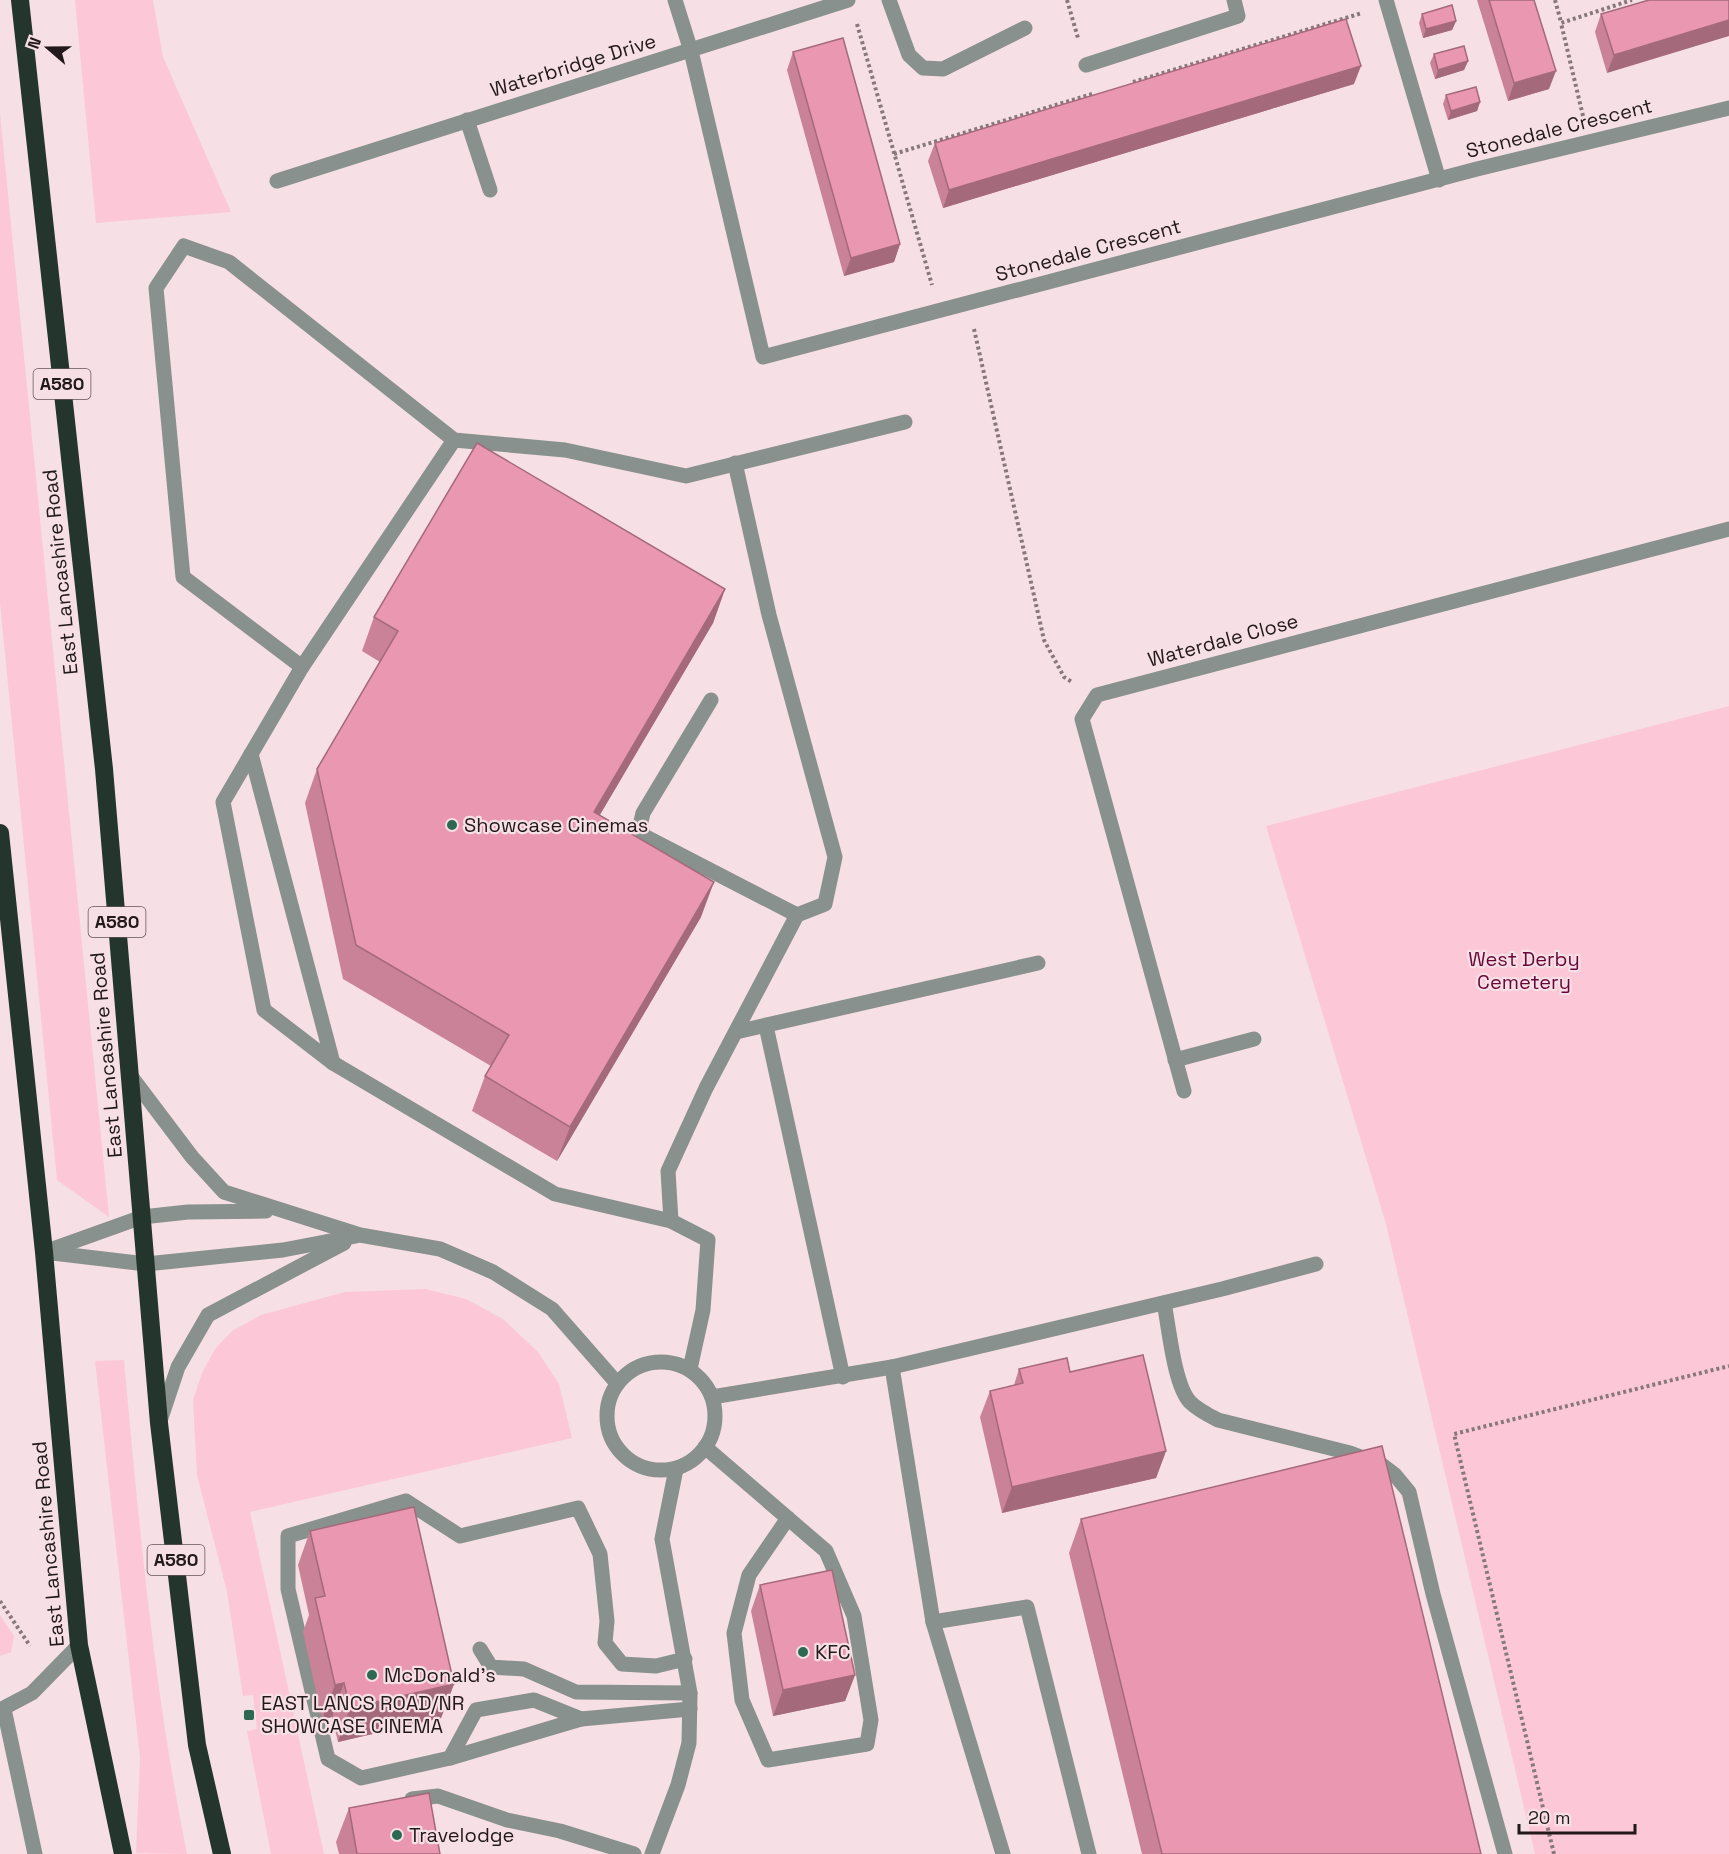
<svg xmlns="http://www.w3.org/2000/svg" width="1729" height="1854" font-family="'Space Grotesk',sans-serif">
	<rect width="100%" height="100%" fill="#f6dfe5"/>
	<g fill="#fcc8d7">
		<path d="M 75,0 L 153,0 L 163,57 L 231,212 L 96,223 Z"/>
		<path d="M 0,113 L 109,1217 L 57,1180 L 0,603 Z"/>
		<path d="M 1729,706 L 1729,1854 L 1535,1854 L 1386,1224 L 1266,826 Z"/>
		<path d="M 426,1289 L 466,1299 L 503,1319 L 538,1352 L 559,1384 L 572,1438 L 250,1512 L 324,1854 L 271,1854 L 247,1731 L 257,1729 L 253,1695 L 243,1696 L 227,1592 L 197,1475 L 193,1400 L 202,1373 L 215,1349 L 232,1331 L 261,1315 L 345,1292 Z"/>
		<path d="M 124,1360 C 139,1525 154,1691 187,1854 L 136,1853 L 140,1758 L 95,1361 Z"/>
		<path d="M 0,1615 L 14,1636 L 11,1652 L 0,1656 Z"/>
	</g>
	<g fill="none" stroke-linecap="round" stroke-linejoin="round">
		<g stroke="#87787c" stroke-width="4" stroke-dasharray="3 3" stroke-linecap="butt">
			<path d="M 1067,0 L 1078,38"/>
			<path d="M 1555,0 L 1561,22"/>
			<path d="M 857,24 L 932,285"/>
			<path d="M 1133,82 L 1362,13"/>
			<path d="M 1583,116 L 1561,23 L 1632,0"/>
			<path d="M 894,154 L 1092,94"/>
			<path d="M 974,329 L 1044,640 L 1064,677 L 1072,682"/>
			<path d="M 0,1601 L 30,1646"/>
			<path d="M 1554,1854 L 1454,1434 L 1729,1366"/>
		</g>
		<g stroke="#88918d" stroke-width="15">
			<path d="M 889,0 L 909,55 L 923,68 L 943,69 L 1025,28"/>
			<path d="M 454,440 L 302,667 L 223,802 L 264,1010 L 333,1063 L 555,1194 L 671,1221 L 708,1240 L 703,1310 L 690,1369"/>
			<path d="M 302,667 L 183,577 L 156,288 L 184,246 L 229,262 L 454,440 L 565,450 L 686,476 L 905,422"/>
			<path d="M 711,700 L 643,813 L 640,826 L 644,836 L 797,915"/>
			<path d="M 251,754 L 333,1063"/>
			<path d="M 766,1026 L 843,1377"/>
			<path d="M 736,1032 L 1038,963"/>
			<path d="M 130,1075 L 192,1157 L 224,1192 L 360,1235 L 440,1249 L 493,1272 L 552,1309 L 616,1382"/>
			<path d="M 671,1221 L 668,1171 L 706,1088 L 797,915 L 825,904 L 835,857 L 769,615 L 735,463"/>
			<path d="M 47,1251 L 142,1217 L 188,1212 L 266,1211"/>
			<path d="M 44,1252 L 146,1264 L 283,1250 L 356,1236"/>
			<path d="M 1164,1303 C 1169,1327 1174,1385 1190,1402 C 1198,1410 1208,1415 1218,1420 L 1350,1453 L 1382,1465 L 1395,1475 L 1409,1492 L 1433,1594 L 1505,1854"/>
			<circle cx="661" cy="1416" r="54"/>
			<path d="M 892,1367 L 1222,1289 L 1316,1264"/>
			<path d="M 712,1397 L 892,1367 L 933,1622 L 1003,1854"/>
			<path d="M 160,1421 L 178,1367 L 208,1315 L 344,1243"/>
			<path d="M 705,1447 L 826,1551 L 854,1616 L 871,1720 L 867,1744 L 768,1760 L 742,1700 L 734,1633 L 749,1575 L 788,1518"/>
			<path d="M 933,1622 L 1027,1607 L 1089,1854"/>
			<path d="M 480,1649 L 491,1667 L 524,1669 L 576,1692 L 690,1693"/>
			<path d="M 685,1659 L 656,1666 L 622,1664 L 605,1643 L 607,1621 L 600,1554 L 578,1508 L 460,1536 L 406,1501 L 288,1536 L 288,1589 L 328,1759 L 361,1778 L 450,1758 L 581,1719 L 690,1709"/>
			<path d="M 4,1709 L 35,1854"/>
			<path d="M 0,1710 L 32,1693 L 79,1645"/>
			<path d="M 450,1758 L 476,1710 L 534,1700 L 581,1719"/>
			<path d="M 412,1799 L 438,1796 L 507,1820 L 560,1831 L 634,1854"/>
			<path d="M 652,1854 L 678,1785 L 689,1743 L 690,1693 L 662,1539 L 676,1469"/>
		</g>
		<g stroke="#88918d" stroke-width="15">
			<path d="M 675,0 L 691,51 L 763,357 L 1477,169 L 1729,108"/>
			<path d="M 1386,0 L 1439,180"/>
			<path d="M 1086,65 L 1238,16 L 1234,0"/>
			<path d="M 467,120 L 490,190"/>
			<path d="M 277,181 L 848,0"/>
			<path d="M 1175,1060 L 1254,1039"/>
			<path d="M 1184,1091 L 1082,719 L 1097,695 L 1729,529"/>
		</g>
		<g stroke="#24352e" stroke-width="18">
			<path d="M 20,0 L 104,769 L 159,1423 L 197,1745 L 222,1854"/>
			<path d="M 0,833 L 44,1252 L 79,1645 L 123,1854"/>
		</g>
	</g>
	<g fill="#c98298">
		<path d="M 1477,0 L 1534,0 L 1549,89 L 1508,101 Z"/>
		<path d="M 1649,0 L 1607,73 L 1595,32 L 1601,14 Z"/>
		<path d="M 1422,14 L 1456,21 L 1452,30 L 1423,38 L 1419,23 Z"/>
		<path d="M 793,52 L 900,244 L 894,262 L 844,276 L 787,70 Z"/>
		<path d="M 1434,54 L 1468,61 L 1464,70 L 1435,79 L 1430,63 Z"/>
		<path d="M 1354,84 L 943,208 L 928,161 L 935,143 Z"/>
		<path d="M 1446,95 L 1480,102 L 1477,111 L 1448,120 L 1443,104 Z"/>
		<path d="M 725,589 L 713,623 L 599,816 L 701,917 L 557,1161 L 472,1111 L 485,1076 L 491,1066 L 343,979 L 305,803 L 317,769 L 380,662 L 362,651 L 374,617 Z"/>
		<path d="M 1019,1369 L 1070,1372 L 1166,1451 L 1156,1478 L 1002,1513 L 980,1417 L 990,1391 L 1014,1385 Z"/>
		<path d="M 1081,1519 L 1481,1854 L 1142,1854 L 1069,1553 Z"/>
		<path d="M 310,1531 L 454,1684 L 441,1718 L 338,1742 L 332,1717 L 322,1719 L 303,1632 L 309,1615 L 298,1565 Z"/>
		<path d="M 760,1585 L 855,1675 L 845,1701 L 773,1716 L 751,1611 Z"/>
		<path d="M 349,1808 L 440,1854 L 339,1854 L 336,1842 Z"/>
	</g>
	<g fill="#a46a7c">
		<path d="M 1729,20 L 1729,36 L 1607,73 L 1614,55 Z"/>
		<path d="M 1456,21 L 1452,30 L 1423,38 L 1426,29 Z"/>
		<path d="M 1468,61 L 1464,70 L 1435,79 L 1438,70 Z"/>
		<path d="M 1361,66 L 1354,84 L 943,208 L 949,190 Z"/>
		<path d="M 1556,71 L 1549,89 L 1508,101 L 1514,83 Z"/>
		<path d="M 1480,102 L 1477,111 L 1448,120 L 1451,111 Z"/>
		<path d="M 900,244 L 894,262 L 844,276 L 851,258 Z"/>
		<path d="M 725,589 L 713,623 L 581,847 L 594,812 Z"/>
		<path d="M 714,882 L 701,917 L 557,1161 L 570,1127 Z"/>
		<path d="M 1166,1451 L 1156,1478 L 1002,1513 L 1012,1487 Z"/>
		<path d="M 855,1675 L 845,1701 L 773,1716 L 783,1690 Z"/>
		<path d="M 344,1683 L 332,1717 L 322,1719 L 335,1685 Z"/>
		<path d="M 454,1684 L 441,1718 L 338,1742 L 350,1708 Z"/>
	</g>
	<g fill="#ea97b1" stroke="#a46a7c" stroke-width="1.5">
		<path d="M 1489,0 L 1534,0 L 1556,71 L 1514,83 Z"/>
		<path d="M 1649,0 L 1729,0 L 1729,20 L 1614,55 L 1601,14 Z"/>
		<path d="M 1452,5 L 1456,21 L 1426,29 L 1422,14 Z"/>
		<path d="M 1346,19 L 1361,66 L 949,190 L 935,143 Z"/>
		<path d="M 843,38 L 900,244 L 851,258 L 793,52 Z"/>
		<path d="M 1464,46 L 1468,61 L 1438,70 L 1434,54 Z"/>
		<path d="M 1476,87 L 1480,102 L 1451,111 L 1446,95 Z"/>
		<path d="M 477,443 L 725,589 L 594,812 L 714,882 L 570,1127 L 485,1076 L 509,1035 L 356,945 L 317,769 L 398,631 L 374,617 Z"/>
		<path d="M 1143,1355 L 1166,1451 L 1012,1487 L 990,1391 L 1023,1383 L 1019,1369 L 1067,1358 L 1070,1372 Z"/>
		<path d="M 1382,1446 L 1481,1854 L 1162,1854 L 1081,1519 Z"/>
		<path d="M 414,1507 L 454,1684 L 350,1708 L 344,1683 L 335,1685 L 315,1598 L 325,1596 L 310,1531 Z"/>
		<path d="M 832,1570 L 855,1675 L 783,1690 L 760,1585 Z"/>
		<path d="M 429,1793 L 440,1854 L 357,1854 L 349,1808 Z"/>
	</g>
	<g fill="#2d6852" stroke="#f6dfe5" stroke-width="2">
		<circle cx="452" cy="825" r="6"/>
		<circle cx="803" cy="1652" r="6"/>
		<circle cx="372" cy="1675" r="6"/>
		<rect x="243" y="1709" width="12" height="12" rx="3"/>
		<circle cx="397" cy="1835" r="6"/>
	</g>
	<g text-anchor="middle" stroke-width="4.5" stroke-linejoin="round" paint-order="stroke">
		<g fill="#f6dfe5" stroke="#615458" stroke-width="1.5">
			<rect x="33.5" y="369" width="57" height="30" rx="4.5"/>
			<rect x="88.5" y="907" width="57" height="30" rx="4.5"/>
			<rect x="147.5" y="1545" width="57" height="30" rx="4.5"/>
		</g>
		<g font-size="18" font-weight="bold" fill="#21191b">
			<text x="62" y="390">A580</text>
			<text x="117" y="928">A580</text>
			<text x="176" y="1566">A580</text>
		</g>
		<g font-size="20" fill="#21191b" stroke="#f6dfe5">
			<text transform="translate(573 65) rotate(-17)" y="7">Waterbridge Drive</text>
			<text transform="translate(1559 128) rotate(-14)" y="7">Stonedale Crescent</text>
			<text transform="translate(1088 250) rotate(-15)" y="7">Stonedale Crescent</text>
			<text transform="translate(60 572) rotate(-96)" y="7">East Lancashire Road</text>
			<text transform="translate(1223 640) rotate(-15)" y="7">Waterdale Close</text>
			<text transform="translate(106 1055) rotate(-95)" y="7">East Lancashire Road</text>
			<text transform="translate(48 1544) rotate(-95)" y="7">East Lancashire Road</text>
		</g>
		<g font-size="20" fill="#21191b" stroke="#f6dfe5" text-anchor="start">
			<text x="464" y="832">Showcase Cinemas</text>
			<text x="815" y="1659">KFC</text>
			<text x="384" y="1682">McDonald's</text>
			<text x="261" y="1710">EAST LANCS ROAD/NR<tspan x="261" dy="23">SHOWCASE CINEMA</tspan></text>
			<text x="409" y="1842">Travelodge</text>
		</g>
		<g font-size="20" fill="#6a0637" stroke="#f6dfe5">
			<text x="1524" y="966">West Derby<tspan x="1524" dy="23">Cemetery</tspan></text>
		</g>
	</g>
	<g transform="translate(48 48) rotate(290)" stroke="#f6dfe5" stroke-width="4.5" paint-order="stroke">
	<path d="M0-4.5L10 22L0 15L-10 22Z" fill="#21191b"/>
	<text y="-9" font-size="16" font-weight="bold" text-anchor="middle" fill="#21191b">N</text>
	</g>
	<path d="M1519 1824v9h116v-9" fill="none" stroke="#21191b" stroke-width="3"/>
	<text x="1528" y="1824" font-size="18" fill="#21191b" stroke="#f6dfe5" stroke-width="4.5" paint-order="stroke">20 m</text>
</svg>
